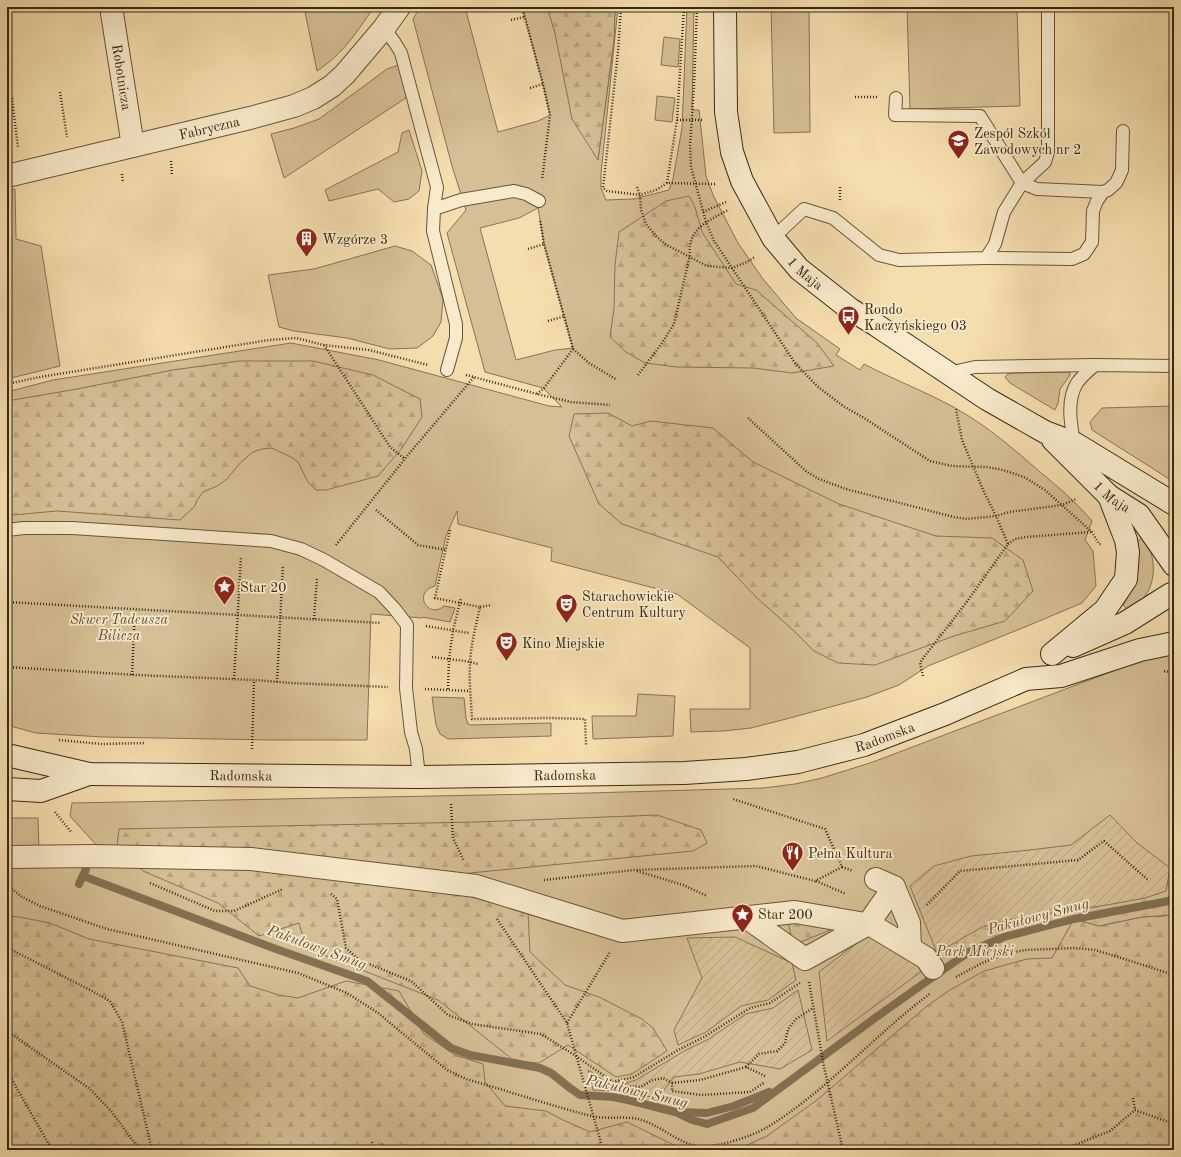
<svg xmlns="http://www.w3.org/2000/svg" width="1181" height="1157" font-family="'Old Standard TT',serif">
	<defs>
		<pattern id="forest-firs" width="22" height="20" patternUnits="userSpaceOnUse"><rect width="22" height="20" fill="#d5bf94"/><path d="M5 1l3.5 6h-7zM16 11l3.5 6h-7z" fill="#b8a47f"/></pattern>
		<pattern id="wetland-marsh" width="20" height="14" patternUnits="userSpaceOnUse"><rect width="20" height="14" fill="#d5bf94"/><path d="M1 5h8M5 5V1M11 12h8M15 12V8" fill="none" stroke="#b8a47f"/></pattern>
		<pattern id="garden-furrows" width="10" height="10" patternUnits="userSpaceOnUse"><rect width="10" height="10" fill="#d5bf94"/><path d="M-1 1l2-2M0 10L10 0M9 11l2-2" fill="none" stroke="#b8a47f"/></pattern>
	</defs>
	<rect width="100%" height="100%" fill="#f5deae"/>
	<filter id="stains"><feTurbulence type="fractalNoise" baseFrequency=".005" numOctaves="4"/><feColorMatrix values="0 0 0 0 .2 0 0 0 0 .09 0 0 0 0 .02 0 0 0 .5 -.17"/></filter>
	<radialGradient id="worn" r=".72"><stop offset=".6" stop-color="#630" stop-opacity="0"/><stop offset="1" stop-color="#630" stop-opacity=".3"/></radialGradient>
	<g fill="#d5bf94" stroke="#867455" fill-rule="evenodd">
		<path d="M 304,7 L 374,7 C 356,33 344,53 317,71 Z"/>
		<path d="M 420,7 L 465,7 L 498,132 L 538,121 L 550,115 L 543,84 L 522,7 L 547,7 L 598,160 L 614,40 L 615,7 L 618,7 L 601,174 L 601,188 L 606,200 L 634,199 L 669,190 L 673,179 L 682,128 L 687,7 L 694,7 L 692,110 L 699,110 L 706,176 L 713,195 L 738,243 L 763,279 L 796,318 L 840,349 L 836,355 L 860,370 L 864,364 C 898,382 935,395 967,415 C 993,431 1016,451 1039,471 C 1058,487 1076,502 1092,521 L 1085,540 L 1093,551 L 1096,586 L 1082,603 L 1025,627 L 928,666 L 899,685 L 867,697 L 790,718 L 751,728 L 723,731 L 691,732 L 690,709 L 750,709 L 750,648 L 677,594 L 551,561 L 552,548 L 458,524 L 457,511 L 446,536 L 435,586 C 412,592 428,620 444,606 L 455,608 L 450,622 L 422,617 L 422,618 L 371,614 L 367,740 L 270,740 L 103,737 L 36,733 L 7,725 L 7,392 L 53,380 L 291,343 L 379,360 L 549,406 L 562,407 L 543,388 L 485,372 L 447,233 L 466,210 L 452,166 L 413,19 ZM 538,208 L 544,244 L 573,348 L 555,350 L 516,360 L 480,228 L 519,218 Z"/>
		<path d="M 771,7 L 809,7 L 810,132 L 774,133 Z"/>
		<path d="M 907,7 L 1017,7 L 1020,106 L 910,109 Z"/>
		<path d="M 664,37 L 680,39 L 678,67 L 661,65 Z"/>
		<path d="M 404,63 L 412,94 L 284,178 L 271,134 L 294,128 L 319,119 L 387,69 Z"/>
		<path d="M 657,96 L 675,98 L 672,122 L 655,120 Z"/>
		<path d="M 409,130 L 422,171 L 419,191 L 409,199 L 394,202 L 378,189 L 329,201 L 325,190 L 398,152 L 402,133 Z"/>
		<path d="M 15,189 L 16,239 L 41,246 L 60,366 L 7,379 L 7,190 Z"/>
		<path d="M 395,246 L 412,251 L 431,265 L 443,299 L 441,322 L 433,336 L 417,348 L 390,349 L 347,338 L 294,331 L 279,327 L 268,275 L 314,269 Z"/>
		<path d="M 1068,372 L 1070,373 L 1070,375 L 1060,389 L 1058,403 L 1055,410 L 1010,383 L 1005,377 L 1008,374 L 1015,373 Z"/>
		<path d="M 1174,406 L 1174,482 L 1092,430 L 1090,422 L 1102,408 Z"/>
		<path d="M 1144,536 C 1156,557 1158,583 1141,601 C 1137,605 1131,607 1127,609 L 1123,605 C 1137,584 1141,568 1136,543 Z"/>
		<path d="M 1174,655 L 1174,1150 L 7,1150 L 7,818 L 38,818 L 39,850 L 99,848 L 70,816 L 72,803 L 589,793 L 763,788 L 795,784 L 822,778 L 873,762 L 1150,657 Z"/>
		<path d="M 638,694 L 675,696 L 673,736 L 593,739 L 592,716 L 636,716 Z"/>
		<path d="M 432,697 L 464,698 L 466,718 L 468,724 L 471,725 L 551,723 L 551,736 L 448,739 L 440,734 L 436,725 Z"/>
	</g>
	<g fill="url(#forest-firs)" stroke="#867455">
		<path d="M 547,7 L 615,7 L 614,40 L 598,160 L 572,119 L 555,33 Z"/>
		<path d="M 689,196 L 695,207 L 702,232 L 736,284 L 756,290 L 817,343 L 834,366 L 792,373 L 753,368 L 677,367 L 645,363 L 626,352 L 610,337 L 614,308 L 615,265 L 619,232 L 666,201 Z"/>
		<path d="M 239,361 L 313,361 L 373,375 L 420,399 L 422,417 L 402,448 L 378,476 L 326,490 L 316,490 L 308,482 L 298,462 L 291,457 L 272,448 L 262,449 L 253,452 L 241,462 L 227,479 L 217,486 L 203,492 L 197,500 L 195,506 L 180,520 L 57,511 L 13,515 L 7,513 L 7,401 L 77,389 L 173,370 Z"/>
		<path d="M 608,413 L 632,426 L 651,421 L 713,428 L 753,462 L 839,504 L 936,536 L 992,538 L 1023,560 L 1033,591 L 1005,621 L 954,636 L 875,665 L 838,663 L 814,651 L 793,630 L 757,598 L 718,557 L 622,524 L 599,504 L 569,436 L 574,414 Z"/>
		<path d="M 657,815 L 701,830 L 707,843 L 693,851 L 460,874 L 460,894 L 528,912 L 530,952 L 565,985 L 599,997 L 642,1019 L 653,1028 L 667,1051 L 632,1074 L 616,1077 L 568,1045 L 539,1063 L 527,1062 L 512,1059 L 438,1000 L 306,948 L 299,923 L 259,936 L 218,903 L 143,871 L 117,845 L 119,829 L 478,822 Z"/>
		<path d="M 1174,915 L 1174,1150 L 736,1150 L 767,1136 L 817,1100 L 927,1006 L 950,990 L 984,971 L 1027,959 L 1052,958 L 1074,919 L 1099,926 L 1142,917 Z"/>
		<path d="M 7,916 L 19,917 L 50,923 L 89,939 L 238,968 L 250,986 L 279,995 L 298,998 L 346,981 L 399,991 L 424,1034 L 455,1055 L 483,1064 L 485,1082 L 505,1106 L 546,1111 L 563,1120 L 590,1132 L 627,1122 L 684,1150 L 7,1150 Z"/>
		<path d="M 788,921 L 840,926 L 793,945 Z"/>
	</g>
	<path fill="url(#wetland-marsh)" stroke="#867455" d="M 1163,882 L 1174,887 L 1174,915 L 1142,917 L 1099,926 L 1074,919 L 1004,937 L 971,951 L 951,940 L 984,900 Z"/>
	<g fill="url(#garden-furrows)" stroke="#867455">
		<path d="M 1110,815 L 1137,843 L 1170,868 L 1166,891 L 1145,898 L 1107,905 L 1023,917 L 982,927 L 937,953 L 910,886 L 934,866 L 971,856 L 1030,850 L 1071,845 Z"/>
		<path d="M 870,933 L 918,964 L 922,971 L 827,1041 L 819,972 Z"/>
		<path d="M 735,937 L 792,963 L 796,980 L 768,1000 L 741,1006 L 706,1032 L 678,1045 L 674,1030 L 702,978 L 687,938 Z"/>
		<path d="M 798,990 L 812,1050 L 780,1069 L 740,1062 L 699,1074 L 674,1077 L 658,1098 L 613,1091 L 593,1090 L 588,1070 L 614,1087 L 636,1080 L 686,1050 L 707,1040 L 746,1014 L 773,1008 Z"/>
	</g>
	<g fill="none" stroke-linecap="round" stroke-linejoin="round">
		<g stroke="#837052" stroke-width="8">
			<path d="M 83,876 L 276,949 L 367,981 L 451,1048 L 470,1055 L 540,1068 L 551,1073 L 570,1088 L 580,1095 L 613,1097 L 628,1100 L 675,1112 L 692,1120 L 707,1124 L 753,1108 L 875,1018 L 947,967 L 971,951 L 1004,937 L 1074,919 L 1174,900"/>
			<path d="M 79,884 L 86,869"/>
			<path d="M 678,1112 L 707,1113 L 734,1106 L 769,1092"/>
		</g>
		<defs>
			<g id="lane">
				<path d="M 384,28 L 395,43 L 401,53 L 437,187 L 434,209 L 433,231 L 456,324 L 456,338 L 447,370"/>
				<path d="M 896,98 L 895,115 L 980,116 L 1022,183 L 1037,189 L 1103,192"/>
				<path d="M 434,209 L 461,200 L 514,191 L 526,194 L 539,201"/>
				<path d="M 773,238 L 804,209 L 833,218 L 879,255 L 899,260 L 986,258 L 995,244 L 1004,212 L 1022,183 L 1045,162 L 1048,152 L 1048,7"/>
				<path d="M 986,258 L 1072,259 L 1084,254 L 1092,242 L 1093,211 L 1097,201 L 1103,192 L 1108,190 L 1116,183 L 1119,177 L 1122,170 L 1123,131"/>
				<path d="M 948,373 L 975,367 L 1095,365 L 1174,366"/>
				<path d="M 1074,443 C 1071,424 1066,401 1077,383 C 1082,376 1089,370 1095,365"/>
				<path d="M 7,530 L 24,528 L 72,528 L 271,541 L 301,549 L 324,560 L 379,592 L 394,608 L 407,625 L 406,688 L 411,732 L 416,749 L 419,777"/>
			</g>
			<g id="street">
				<path id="s1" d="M 111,7 L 133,146"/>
				<path id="s2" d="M 7,176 L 250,118 L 294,106 L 313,98 L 332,86 L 345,74 L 384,28 L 399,7"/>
				<path d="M 7,857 L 92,856 L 251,859 L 476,886 L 622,931 L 795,912 L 871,925 L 926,958 L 933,968"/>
				<path d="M 894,887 L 909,923 L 910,948"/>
				<path d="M 746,917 L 805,959 L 868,924 L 894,887 L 876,879"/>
			</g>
			<g id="secondary">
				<path id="s3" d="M 725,7 L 726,112 L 732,152 L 742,181 L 773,238 L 799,269 L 850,309 L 876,325 L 987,399 L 1045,432 L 1074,443 L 1174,504"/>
				<path id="s4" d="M 1053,440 L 1109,496 L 1139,515 L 1174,565"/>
				<path d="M 1073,646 L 1125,623 L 1171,594"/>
				<path d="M 1052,654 L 1105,610 L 1126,579 L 1128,552 L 1126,540 L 1109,496"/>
				<path id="s5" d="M 7,755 L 89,774 L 419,777 L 684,773 L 746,769 L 798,762 L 864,745 L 945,714 L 1026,679 L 1061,676 L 1140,650 L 1174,643"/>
				<path d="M 7,789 L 41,791 L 89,774"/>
			</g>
		</defs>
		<use href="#lane" stroke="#67563c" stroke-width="14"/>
		<use href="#street" stroke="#67563c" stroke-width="24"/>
		<use href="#secondary" stroke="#382916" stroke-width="24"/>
		<g stroke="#382916" stroke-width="2.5" stroke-dasharray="1 2" stroke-linecap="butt">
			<path d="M 522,7 L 543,84 L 550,115 L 542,180"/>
			<path d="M 621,7 L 618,52 L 603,188 L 607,191 L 640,195 L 656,190 L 667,183 L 716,184"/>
			<path d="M 697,7 L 694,87 L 690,145 L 691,167 L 706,222 L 714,241 L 795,363 L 817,386 L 843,406 L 864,418 L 930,461 L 952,466 L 987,467 L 1003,470 L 1024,477 L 1045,490 L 1092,532 L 1099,544 L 1102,544"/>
			<path d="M 511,20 L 524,17"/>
			<path d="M 530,88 L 543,84"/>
			<path d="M 60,92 L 67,137"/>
			<path d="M 855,97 L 877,97"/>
			<path d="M 12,98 L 18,148"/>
			<path d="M 677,120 L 702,120"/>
			<path d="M 171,161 L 172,176"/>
			<path d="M 122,174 L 123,183"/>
			<path d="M 667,183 L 677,120 L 684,7"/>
			<path d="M 637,187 L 640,195 L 641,210 L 646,224 L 656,236 L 665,244 L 707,266 L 732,268 L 747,262 L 755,257"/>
			<path d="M 840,200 L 840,185"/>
			<path d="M 703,212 L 726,202"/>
			<path d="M 528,249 L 544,244"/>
			<path d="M 548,321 L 565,316"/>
			<path d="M 324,345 L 390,447 L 405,459"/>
			<path d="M 573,349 L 589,363 L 617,380"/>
			<path d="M 466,375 L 537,394 L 571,402 L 610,405"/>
			<path d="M 638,375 L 662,343 L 674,324 L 690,255 C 687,229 708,221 728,210"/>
			<path d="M 7,384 L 40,377 L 269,340 L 296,338 L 323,345 L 369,350 L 428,365"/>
			<path d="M 537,394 L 544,388 L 573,349 L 544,244 L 540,219"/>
			<path d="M 748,418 L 807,472 L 819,479 L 846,489 L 954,517 L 967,519 L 996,516 L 1009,512 L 1062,505 L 1076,499"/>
			<path d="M 376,510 L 418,545 L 446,550"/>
			<path d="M 450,530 L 435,598 L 480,607 C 476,625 471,644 470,663 C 469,682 471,700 472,719 L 550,718 L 585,719 L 586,745"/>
			<path d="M 1008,544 L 1015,539 L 1026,537 L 1091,532"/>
			<path d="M 336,545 L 408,455 L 474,377"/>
			<path d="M 7,602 L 381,623"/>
			<path d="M 480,607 L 492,605"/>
			<path d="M 314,619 L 317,578"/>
			<path d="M 426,626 L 469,633"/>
			<path d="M 432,657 L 465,661 L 479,664"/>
			<path d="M 7,667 L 137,675 L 254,680 L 291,683 L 388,687"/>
			<path d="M 1164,671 L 1174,673"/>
			<path d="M 132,675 L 135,609"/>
			<path d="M 923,676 L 920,663 L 924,657 L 966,603 L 1008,544 L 996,516 L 984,492 L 962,440 L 956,409"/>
			<path d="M 234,679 L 241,557"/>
			<path d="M 277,682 L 283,565"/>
			<path d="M 425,689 L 470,691"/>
			<path d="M 448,689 L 449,659 L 453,630 L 461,598"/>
			<path d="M 59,740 L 102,744 L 145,743"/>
			<path d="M 252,749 L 254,680"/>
			<path d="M 451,804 L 453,838 L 464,861"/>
			<path d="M 55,812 L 71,832"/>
			<path d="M 842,867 L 853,871"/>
			<path d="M 637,871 L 683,885 L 707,896"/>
			<path d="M 544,880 L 634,870 L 756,866 L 815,881 L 842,867 L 825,829 L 733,799"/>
			<path d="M 816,881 L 846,894"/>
			<path d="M 150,883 L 215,911 L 234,911 L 283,889"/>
			<path d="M 7,885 L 22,897 L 40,906 L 107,929 L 298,973 L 347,993 L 378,1013 L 447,1070 L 466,1079 C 508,1091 549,1105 591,1116 C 607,1120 625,1115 642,1120 C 660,1126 678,1142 696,1146 C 714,1149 750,1137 766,1128 C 826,1092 875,1034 931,993"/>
			<path d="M 331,894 L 337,899 L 346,948 L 359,960 L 411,981 L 448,1015 L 472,1024 L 541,1034 L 576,1056 L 613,1082 L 634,1077 L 678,1050 L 704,1037 L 750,1008 L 770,1003 L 800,983"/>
			<path d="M 927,905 L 960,871 L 1078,860 L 1104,841 L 1148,880"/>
			<path d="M 497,919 L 567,1023 L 603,1150"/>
			<path d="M 7,946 L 10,949 L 90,990 L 110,1001 L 122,1022 L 152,1150"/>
			<path d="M 956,977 L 982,963 L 1005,954 L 1025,950 L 1075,948 L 1095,950 L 1115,956 L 1174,975"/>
			<path d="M 809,982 L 824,1067 L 843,1150"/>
			<path d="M 567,1023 L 610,952"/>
			<path d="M 7,1031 L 90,1089 L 111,1111 L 140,1150"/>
			<path d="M 746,1067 L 759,1054 L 777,1051 L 785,1043 L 788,1029 L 796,1019 L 813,1008"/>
			<path d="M 7,1071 L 52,1150"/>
			<path d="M 619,1081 L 628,1086 L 640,1087 L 653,1080 L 663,1078 L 672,1083 L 672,1091 L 701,1095 L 750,1092 L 765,1082"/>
			<path d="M 672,1083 L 700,1080 L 746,1067 L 765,1076"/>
			<path d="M 1133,1098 L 1135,1110"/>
			<path d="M 372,1142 L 375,1150"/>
			<path d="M 375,1150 L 383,1144"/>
			<path d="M 1062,1150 L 1110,1131 L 1135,1110 L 1174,1124"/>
		</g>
		<use href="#lane" stroke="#f8eaca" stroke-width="12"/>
		<use href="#street" stroke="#f8eaca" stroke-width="22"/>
		<use href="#secondary" stroke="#f8eaca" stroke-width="22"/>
	</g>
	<defs>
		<symbol id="school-pin" viewBox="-11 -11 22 30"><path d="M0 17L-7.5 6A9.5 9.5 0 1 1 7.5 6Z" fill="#8f2418" stroke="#f8eaca"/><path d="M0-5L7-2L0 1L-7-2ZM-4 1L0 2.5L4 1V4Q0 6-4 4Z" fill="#fff"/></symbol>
		<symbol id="building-pin" viewBox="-11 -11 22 30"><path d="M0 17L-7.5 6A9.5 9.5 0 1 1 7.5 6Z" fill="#8f2418" stroke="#f8eaca"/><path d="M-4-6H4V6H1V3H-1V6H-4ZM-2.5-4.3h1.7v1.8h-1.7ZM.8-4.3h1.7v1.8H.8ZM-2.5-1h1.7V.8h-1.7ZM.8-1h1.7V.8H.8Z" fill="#fff"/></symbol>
		<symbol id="bus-pin" viewBox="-11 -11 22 30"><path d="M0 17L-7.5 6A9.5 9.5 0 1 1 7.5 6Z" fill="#8f2418" stroke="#f8eaca"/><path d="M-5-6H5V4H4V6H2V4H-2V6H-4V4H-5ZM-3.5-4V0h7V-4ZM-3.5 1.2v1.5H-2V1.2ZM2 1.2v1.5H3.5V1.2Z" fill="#fff"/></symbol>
		<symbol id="sight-pin" viewBox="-11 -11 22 30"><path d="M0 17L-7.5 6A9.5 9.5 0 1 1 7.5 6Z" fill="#8f2418" stroke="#f8eaca"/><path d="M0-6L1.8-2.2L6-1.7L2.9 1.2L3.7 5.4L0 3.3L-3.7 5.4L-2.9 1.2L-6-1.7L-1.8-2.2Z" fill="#fff"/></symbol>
		<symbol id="theatre-pin" viewBox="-11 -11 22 30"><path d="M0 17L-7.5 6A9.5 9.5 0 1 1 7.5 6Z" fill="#8f2418" stroke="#f8eaca"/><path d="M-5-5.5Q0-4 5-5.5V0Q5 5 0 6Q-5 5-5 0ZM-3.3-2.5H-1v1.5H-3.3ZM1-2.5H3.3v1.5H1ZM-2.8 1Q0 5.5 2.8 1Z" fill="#fff"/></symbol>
		<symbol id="restaurant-pin" viewBox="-11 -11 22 30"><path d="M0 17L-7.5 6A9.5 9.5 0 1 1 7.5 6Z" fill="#8f2418" stroke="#f8eaca"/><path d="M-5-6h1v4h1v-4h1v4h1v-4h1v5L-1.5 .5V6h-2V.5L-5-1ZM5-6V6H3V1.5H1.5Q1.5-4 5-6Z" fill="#fff"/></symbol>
	</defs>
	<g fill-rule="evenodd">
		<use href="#school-pin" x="946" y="128" width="25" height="34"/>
		<use href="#building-pin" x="294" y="226" width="25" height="34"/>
		<use href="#bus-pin" x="836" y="304" width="25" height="34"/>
		<use href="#sight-pin" x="212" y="574" width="25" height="34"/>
		<use href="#theatre-pin" x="554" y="592" width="25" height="34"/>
		<use href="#theatre-pin" x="494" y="630" width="25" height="34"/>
		<use href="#restaurant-pin" x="780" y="840" width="25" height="34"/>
		<use href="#sight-pin" x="730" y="902" width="25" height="34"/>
	</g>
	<g text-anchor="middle" stroke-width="3.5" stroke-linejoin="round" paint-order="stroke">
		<g font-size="14" fill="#382916" stroke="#f8eaca">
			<text dy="5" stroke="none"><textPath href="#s1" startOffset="71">Robotnicza</textPath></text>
			<text dy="5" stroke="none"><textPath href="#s2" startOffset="208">Fabryczna</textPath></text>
			<text dy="5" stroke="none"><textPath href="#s3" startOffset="289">1 Maja</textPath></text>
			<text dy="5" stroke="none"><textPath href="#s4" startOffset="82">1 Maja</textPath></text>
			<text dy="5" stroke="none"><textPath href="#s5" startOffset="884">Radomska</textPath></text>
			<text dy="5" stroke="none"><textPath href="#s5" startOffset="236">Radomska</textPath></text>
			<text dy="5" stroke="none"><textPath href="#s5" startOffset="560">Radomska</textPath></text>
		</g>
		<g font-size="14" fill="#382916" stroke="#f8eaca" text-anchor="start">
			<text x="974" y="138">Zespół Szkół<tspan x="974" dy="16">Zawodowych nr 2</tspan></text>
			<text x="322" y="244">Wzgórze 3</text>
			<text x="864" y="314">Rondo<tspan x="864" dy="16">Kaczyńskiego 03</tspan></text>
			<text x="240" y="592">Star 20</text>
			<text x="582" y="601">Starachowickie<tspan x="582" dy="16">Centrum Kultury</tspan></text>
			<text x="522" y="648">Kino Miejskie</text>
			<text x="808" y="858">Pełna Kultura</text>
			<text x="758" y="919">Star 200</text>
		</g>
		<g font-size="14" font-style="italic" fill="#5f4e36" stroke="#f8eaca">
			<text x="119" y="624">Skwer Tadeusza<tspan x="119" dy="16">Bilicza</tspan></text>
			<text x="975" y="956">Park Miejski</text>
		</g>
		<g font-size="15" font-style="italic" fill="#5e4d34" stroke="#f8eaca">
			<text transform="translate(1038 916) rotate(-15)" y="5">Pakułowy Smug</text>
			<text transform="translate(317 947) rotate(20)" y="5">Pakułowy Smug</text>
			<text transform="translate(637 1091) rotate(13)" y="5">Pakułowy Smug</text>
		</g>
	</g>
	<rect width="1181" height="1157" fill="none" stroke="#f5deae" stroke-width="24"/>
	<rect x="8" y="8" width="1165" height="1141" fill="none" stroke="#382916" stroke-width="2"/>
	<rect x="12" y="12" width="1157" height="1133" fill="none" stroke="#382916"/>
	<rect width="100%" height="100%" filter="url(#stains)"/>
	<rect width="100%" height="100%" fill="url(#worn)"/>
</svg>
